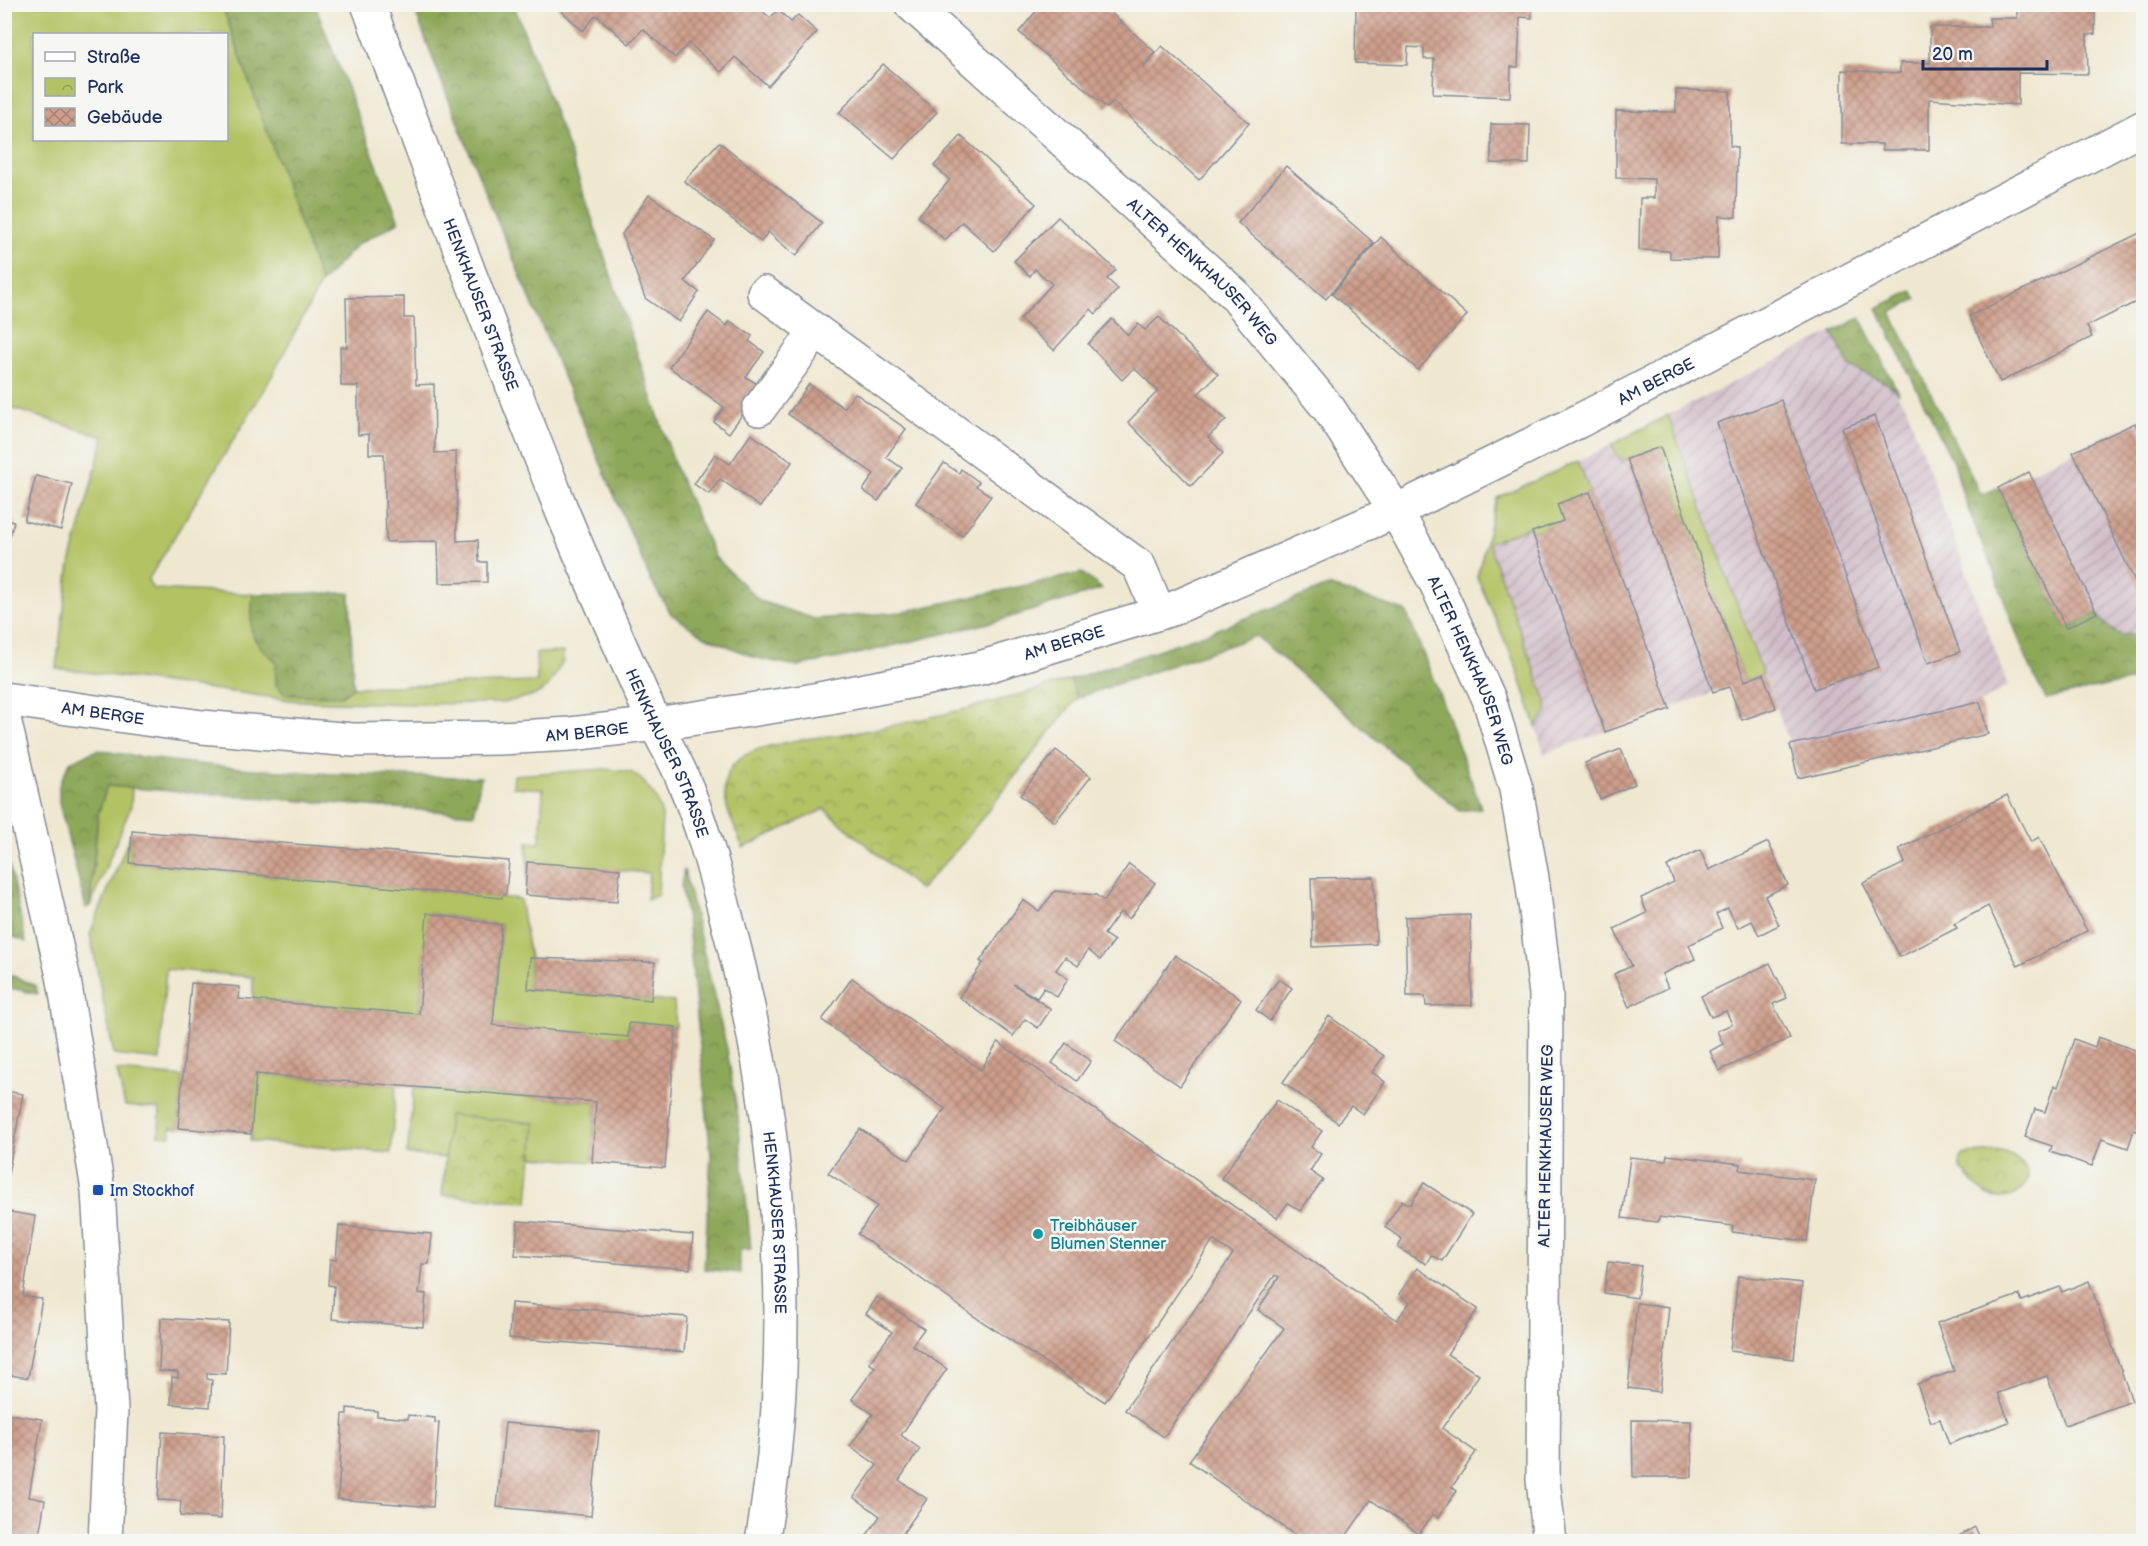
<svg xmlns="http://www.w3.org/2000/svg" width="2148" height="1546" font-family="'Balsamiq Sans',sans-serif">
	<defs>
		<pattern id="industrial-furrows" width="10" height="10" patternUnits="userSpaceOnUse" patternTransform="scale(1.5)"><rect width="10" height="10" fill="#d1bdc9"/><path d="M-1 1l2-2M0 10L10 0M9 11l2-2" fill="none" stroke="#a99aa6"/></pattern>
		<pattern id="forest-crowns" width="20" height="18" patternUnits="userSpaceOnUse" patternTransform="scale(1.5)"><rect width="20" height="18" fill="#8ea85a"/><path d="M2 6a3 3 0 1 1 6 0M12 15a3 3 0 1 1 6 0" fill="none" stroke="#73894e"/></pattern>
		<pattern id="park-crowns" width="20" height="18" patternUnits="userSpaceOnUse" patternTransform="scale(1.5)"><rect width="20" height="18" fill="#b3c264"/><path d="M2 6a3 3 0 1 1 6 0M12 15a3 3 0 1 1 6 0" fill="none" stroke="#919e56"/></pattern>
		<pattern id="building-cross-hatch" width="8" height="8" patternUnits="userSpaceOnUse" patternTransform="scale(1.5)"><rect width="8" height="8" fill="#ce9e8a"/><path d="M0 0l8 8M0 8l8-8" fill="none" stroke="#a68174"/></pattern>
	</defs>
	<rect width="100%" height="100%" fill="#f6f6f2"/>
	<filter id="ink" filterUnits="userSpaceOnUse"><feTurbulence type="fractalNoise" baseFrequency=".0167" numOctaves="2"/><feDisplacementMap in="SourceGraphic" scale="12" xChannelSelector="R" yChannelSelector="G"/><feConvolveMatrix kernelMatrix="1 2 1 2 8 2 1 2 1" color-interpolation-filters="sRGB"/></filter>
	<filter id="wash" filterUnits="userSpaceOnUse"><feTurbulence type="fractalNoise" baseFrequency=".008" numOctaves="4" result="noise"/><feDisplacementMap in="SourceGraphic" scale="24" xChannelSelector="R" yChannelSelector="G"/><feGaussianBlur stdDeviation="1.35" result="paint"/><feColorMatrix in="noise" values="0 0 0 0 0 0 0 0 0 0 0 0 0 0 0 0 0 1.4 0 .05"/><feComposite in="paint" operator="in"/></filter>
	<g filter="url(#wash)">
		<rect width="100%" height="100%" fill="#efe8d1"/>
		<g fill="url(#industrial-furrows)">
			<path d="M 1832,332 L 1850,366 L 1888,383 L 1906,406 L 2008,686 L 1980,703 L 1988,734 L 1798,778 L 1790,745 L 1668,415 Z"/>
			<path d="M 2143,419 L 2143,633 L 2128,637 L 2107,628 L 2066,628 L 1998,488 Z"/>
			<path d="M 1611,445 L 1621,461 L 1660,447 L 1745,681 L 1544,754 L 1536,726 L 1548,712 L 1488,543 L 1529,527 L 1557,504 L 1590,492 L 1578,461 Z"/>
		</g>
		<g fill="#b3c264" stroke="#677861" stroke-width="1.5" fill-rule="evenodd">
			<path d="M 4,5 L 222,5 L 321,283 L 267,385 L 148,580 L 153,589 L 253,594 L 251,630 L 276,661 L 276,685 L 341,696 L 353,687 L 537,682 L 536,653 L 563,652 L 563,661 L 548,687 L 535,695 L 503,703 L 411,704 L 298,701 L 56,668 L 70,564 L 104,437 L 5,406 ZM 34,34 L 226,34 L 226,140 L 34,140 Z"/>
			<path d="M 1668,415 L 1763,674 L 1745,681 L 1660,448 L 1621,461 L 1611,445 Z"/>
			<path d="M 1578,461 L 1590,492 L 1558,504 L 1563,521 L 1532,532 L 1529,527 L 1488,543 L 1545,699 L 1548,712 L 1536,726 L 1516,666 L 1477,577 L 1497,498 Z"/>
			<path d="M 605,769 L 631,772 L 643,781 L 656,798 L 662,815 L 658,895 L 647,900 L 649,873 L 527,862 L 527,842 L 540,843 L 543,789 L 513,787 L 514,775 Z"/>
			<path d="M 107,786 L 132,787 L 131,806 L 90,906 L 98,814 Z"/>
			<path d="M 132,831 L 130,863 L 520,899 L 530,958 L 528,989 L 674,1002 L 676,1027 L 629,1023 L 628,1037 L 493,1025 L 501,925 L 428,913 L 419,1014 L 253,1000 L 253,977 L 166,969 L 160,1060 L 114,1055 L 90,934 Z"/>
			<path d="M 117,1071 L 183,1077 L 178,1128 L 171,1127 L 171,1136 L 159,1135 L 160,1109 L 125,1106 Z"/>
			<path d="M 256,1074 L 396,1085 L 391,1153 L 250,1141 Z"/>
			<path d="M 414,1088 L 596,1102 L 592,1162 L 533,1157 L 534,1123 L 449,1116 L 446,1158 L 407,1154 Z"/>
		</g>
		<g fill="url(#forest-crowns)" stroke="#546c5c" stroke-width="1.5">
			<path d="M 222,5 L 315,5 L 399,222 L 358,244 L 321,283 Z"/>
			<path d="M 413,5 L 514,5 L 571,156 L 676,469 L 715,557 L 760,601 L 815,619 L 902,612 L 1082,573 L 1102,589 L 998,621 L 845,657 L 797,666 L 756,658 L 704,636 L 671,614 L 651,581 C 570,390 484,200 413,5 Z"/>
			<path d="M 1912,291 L 1917,299 L 1891,313 L 1981,495 L 1998,488 L 2066,628 L 2097,613 C 2111,633 2119,639 2143,633 L 2143,678 L 2046,699 C 2023,658 2009,611 1992,567 C 1979,533 1963,503 1956,468 L 1877,308 Z"/>
			<path d="M 1860,318 L 1899,394 L 1887,383 L 1850,367 L 1832,332 Z"/>
			<path d="M 1328,586 L 1406,611 L 1444,706 L 1481,808 L 1460,811 L 1256,636 L 1077,698 L 1070,680 L 1213,631 Z"/>
			<path d="M 350,593 L 353,687 L 341,696 L 286,695 L 276,685 L 276,661 C 245,636 251,632 253,594 Z"/>
			<path d="M 97,750 C 224,772 353,776 481,777 L 474,814 L 107,786 L 98,814 L 90,906 L 86,908 L 59,803 L 59,785 L 70,762 Z"/>
			<path d="M 4,842 L 26,942 L 5,933 Z"/>
			<path d="M 684,870 L 727,1049 L 738,1117 L 751,1249 L 740,1250 L 740,1273 L 704,1269 L 711,1156 L 688,926 L 681,886 Z"/>
			<path d="M 4,972 L 36,986 L 38,994 L 5,987 Z"/>
		</g>
		<g fill="url(#park-crowns)" stroke="#677861" stroke-width="1.5">
			<path d="M 1070,680 L 1077,698 L 960,846 L 920,890 L 824,809 L 743,848 C 732,819 708,781 742,757 C 766,740 840,736 871,730 C 938,717 1004,700 1070,680 Z"/>
			<path d="M 449,1115 L 535,1123 L 528,1202 L 442,1195 Z"/>
			<path d="M 2002,1152 C 2052,1169 2019,1209 1987,1195 C 1978,1190 1968,1176 1960,1168 L 1960,1158 L 1966,1154 Z"/>
		</g>
		<g id="blocks">
			<g fill="url(#building-cross-hatch)">
				<path d="M 554,4 L 740,4 L 743,8 L 747,4 L 755,4 L 770,18 L 778,10 L 791,22 L 798,15 L 817,32 L 768,86 L 735,57 L 721,72 L 689,43 L 675,58 L 643,29 L 629,44 L 596,15 L 583,31 Z"/>
				<path d="M 1042,4 L 1101,4 L 1155,52 L 1143,68 L 1162,46 L 1249,123 L 1199,180 L 1113,102 L 1107,108 L 1019,32 Z"/>
				<path d="M 1356,4 L 1532,4 L 1532,18 L 1520,17 L 1518,67 L 1511,67 L 1510,97 L 1433,94 L 1434,59 L 1424,59 L 1424,48 L 1408,47 L 1407,65 L 1355,63 Z"/>
				<path d="M 2017,4 L 2095,8 L 2095,34 L 2087,35 L 2088,74 L 2018,73 L 2018,105 L 1929,99 L 1929,150 L 1882,150 L 1882,144 L 1842,144 L 1842,70 L 1900,73 L 1900,63 L 1930,63 L 1930,27 L 1990,27 L 1989,18 L 2017,18 Z"/>
				<path d="M 883,64 L 937,112 L 894,159 L 839,113 Z"/>
				<path d="M 1676,90 L 1730,91 L 1730,146 L 1737,147 L 1736,217 L 1719,216 L 1718,259 L 1670,258 L 1670,251 L 1639,250 L 1640,198 L 1654,198 L 1654,179 L 1616,178 L 1616,111 L 1676,112 Z"/>
				<path d="M 1491,124 L 1530,125 L 1529,164 L 1491,163 Z"/>
				<path d="M 961,136 L 1036,204 L 994,251 L 962,222 L 945,240 L 918,216 L 950,180 L 934,166 Z"/>
				<path d="M 719,142 L 822,223 L 796,256 L 768,232 L 761,242 L 684,181 Z"/>
				<path d="M 1286,166 L 1374,243 L 1326,299 L 1238,223 Z"/>
				<path d="M 649,195 L 714,240 L 685,281 L 699,292 L 679,322 L 645,298 L 622,234 Z"/>
				<path d="M 1058,217 L 1116,270 L 1107,279 L 1118,289 L 1096,314 L 1091,309 L 1054,350 L 1020,319 L 1052,284 L 1035,269 L 1030,276 L 1014,261 Z"/>
				<path d="M 2144,231 L 2144,298 L 2087,326 L 2092,337 L 2000,382 L 1969,316 Z"/>
				<path d="M 1381,237 L 1467,315 L 1418,370 L 1332,294 Z"/>
				<path d="M 404,297 L 404,318 L 414,318 L 416,385 L 434,384 L 435,453 L 456,452 L 457,541 L 478,540 L 479,562 L 487,562 L 487,582 L 439,583 L 438,541 L 386,542 L 384,454 L 369,454 L 369,434 L 358,435 L 358,386 L 341,386 L 340,347 L 347,347 L 346,298 Z"/>
				<path d="M 708,312 L 727,326 L 730,321 L 752,336 L 749,341 L 764,352 L 746,377 L 762,387 L 729,433 L 714,422 L 724,407 L 669,367 Z"/>
				<path d="M 1159,317 L 1218,374 L 1198,394 L 1226,420 L 1208,437 L 1223,453 L 1191,486 L 1128,422 L 1158,391 L 1134,368 L 1122,380 L 1088,344 L 1112,319 L 1128,335 L 1138,324 L 1145,330 Z"/>
				<path d="M 809,384 L 844,408 L 855,393 L 906,429 L 886,457 L 902,468 L 878,501 L 863,490 L 874,474 L 788,414 Z"/>
				<path d="M 1781,400 L 1879,667 L 1814,689 L 1717,423 Z"/>
				<path d="M 1875,416 L 1960,652 L 1928,663 L 1842,428 Z"/>
				<path d="M 2135,423 L 2144,440 L 2144,592 L 2141,594 L 2073,452 Z"/>
				<path d="M 751,434 L 792,462 L 760,507 L 720,479 L 709,494 L 694,484 L 715,454 L 730,464 Z"/>
				<path d="M 1660,447 L 1745,681 L 1763,674 L 1776,708 L 1742,720 L 1729,687 L 1713,692 L 1627,459 Z"/>
				<path d="M 944,463 L 959,473 L 961,469 L 979,482 L 976,486 L 991,496 L 962,536 L 916,503 Z"/>
				<path d="M 2029,472 L 2097,613 L 2066,628 L 1998,488 Z"/>
				<path d="M 36,476 L 72,484 L 61,530 L 24,521 Z"/>
				<path d="M 1590,492 L 1670,709 L 1605,732 L 1532,532 L 1563,521 L 1557,504 Z"/>
				<path d="M 4,519 L 14,522 L 8,543 L 4,542 Z"/>
				<path d="M 1980,702 L 1988,734 L 1798,778 L 1790,745 Z"/>
				<path d="M 1621,749 L 1635,784 L 1600,799 L 1585,763 Z"/>
				<path d="M 1056,750 L 1091,777 L 1055,822 L 1020,795 Z"/>
				<path d="M 2007,795 L 2031,842 L 2039,837 L 2087,931 L 2018,966 L 1988,906 L 1954,924 L 1957,928 L 1900,957 L 1863,883 L 1905,863 L 1899,849 Z"/>
				<path d="M 132,831 L 509,861 L 506,893 L 501,898 L 130,863 Z"/>
				<path d="M 1768,842 L 1788,885 L 1765,896 L 1779,925 L 1759,935 L 1752,921 L 1738,928 L 1728,908 L 1716,914 L 1722,928 L 1689,945 L 1695,959 L 1662,974 L 1668,988 L 1629,1007 L 1614,974 L 1632,966 L 1614,929 L 1647,913 L 1641,898 L 1674,882 L 1667,866 L 1700,850 L 1709,870 Z"/>
				<path d="M 527,862 L 620,869 L 617,902 L 525,895 Z"/>
				<path d="M 1129,864 L 1155,883 L 1129,919 L 1120,912 L 1104,934 L 1114,941 L 1100,960 L 1088,950 L 1078,966 L 1065,957 L 1056,970 L 1068,979 L 1057,997 L 1044,988 L 1037,998 L 1013,984 L 1051,1009 L 1038,1028 L 1025,1019 L 1013,1036 L 959,997 L 983,963 L 980,961 L 1023,900 L 1039,911 L 1055,891 L 1096,895 L 1104,901 Z"/>
				<path d="M 1374,877 L 1376,944 L 1313,947 L 1311,878 Z"/>
				<path d="M 427,913 L 501,925 L 493,1025 L 628,1037 L 629,1023 L 676,1027 L 665,1168 L 592,1162 L 596,1102 L 256,1074 L 251,1134 L 178,1128 L 191,983 L 240,987 L 239,999 L 419,1014 Z"/>
				<path d="M 1470,915 L 1472,1005 L 1426,1006 L 1425,996 L 1407,996 L 1405,917 Z"/>
				<path d="M 1175,955 L 1241,999 L 1180,1086 L 1115,1041 Z"/>
				<path d="M 530,958 L 655,962 L 651,1000 L 528,989 Z"/>
				<path d="M 1770,963 L 1787,998 L 1773,1004 L 1790,1038 L 1719,1071 L 1710,1051 L 1723,1044 L 1717,1031 L 1732,1024 L 1726,1011 L 1711,1017 L 1701,996 Z"/>
				<path d="M 852,978 L 981,1070 L 998,1042 L 1397,1320 L 1410,1302 L 1399,1294 L 1417,1268 L 1478,1309 L 1447,1354 L 1479,1375 L 1442,1428 L 1476,1452 L 1452,1487 L 1457,1491 L 1438,1518 L 1433,1514 L 1419,1534 L 1371,1500 L 1342,1542 L 1305,1542 L 1189,1461 L 1284,1328 L 1258,1310 L 1279,1277 L 1275,1275 L 1164,1437 L 1125,1410 L 1233,1254 L 1213,1240 L 1105,1402 L 972,1315 L 858,1234 L 877,1206 L 828,1173 L 860,1129 L 909,1160 L 945,1109 L 822,1020 Z"/>
				<path d="M 1279,979 L 1292,988 L 1270,1021 L 1256,1010 Z"/>
				<path d="M 1329,1016 L 1384,1056 L 1372,1072 L 1385,1082 L 1363,1114 L 1351,1106 L 1338,1123 L 1283,1082 Z"/>
				<path d="M 2098,1037 L 2144,1053 L 2144,1134 L 2134,1130 L 2128,1148 L 2102,1139 L 2092,1166 L 2050,1152 L 2052,1146 L 2025,1137 L 2035,1109 L 2045,1112 L 2054,1085 L 2058,1087 L 2074,1039 L 2095,1047 Z"/>
				<path d="M 1066,1043 L 1091,1061 L 1077,1081 L 1052,1063 Z"/>
				<path d="M 5,1091 L 23,1094 L 8,1174 L 5,1173 Z"/>
				<path d="M 1277,1100 L 1322,1131 L 1311,1147 L 1321,1154 L 1310,1171 L 1323,1180 L 1300,1211 L 1288,1203 L 1277,1218 L 1221,1178 Z"/>
				<path d="M 1667,1155 L 1741,1164 L 1740,1170 L 1815,1180 L 1807,1241 L 1732,1232 L 1733,1226 L 1659,1217 L 1658,1222 L 1622,1218 L 1630,1157 L 1666,1161 Z"/>
				<path d="M 1424,1183 L 1472,1214 L 1442,1261 L 1431,1255 L 1426,1264 L 1398,1248 L 1402,1239 L 1385,1227 L 1402,1200 L 1410,1205 Z"/>
				<path d="M 4,1211 L 35,1216 L 23,1296 L 42,1299 L 28,1378 L 4,1374 Z"/>
				<path d="M 518,1221 L 693,1235 L 690,1269 L 515,1255 Z"/>
				<path d="M 339,1226 L 432,1234 L 429,1264 L 422,1264 L 419,1293 L 426,1294 L 423,1327 L 332,1319 L 334,1286 L 328,1285 L 330,1259 L 336,1260 Z"/>
				<path d="M 1608,1262 L 1641,1266 L 1637,1298 L 1604,1293 Z"/>
				<path d="M 1738,1276 L 1802,1283 L 1794,1359 L 1730,1351 Z"/>
				<path d="M 2089,1281 L 2132,1401 L 2065,1425 L 2047,1376 L 1998,1393 L 2009,1422 L 1949,1444 L 1940,1419 L 1931,1422 L 1917,1384 L 1954,1371 L 1937,1323 L 2019,1295 L 2022,1301 L 2060,1287 L 2062,1292 Z"/>
				<path d="M 877,1297 L 924,1329 L 912,1345 L 947,1369 L 901,1435 L 920,1449 L 899,1480 L 927,1499 L 903,1533 L 914,1542 L 862,1542 L 880,1516 L 854,1497 L 877,1465 L 850,1446 L 873,1414 L 852,1399 L 875,1367 L 869,1363 L 892,1332 L 866,1314 Z"/>
				<path d="M 511,1303 L 687,1317 L 684,1352 L 509,1338 Z"/>
				<path d="M 1637,1303 L 1669,1307 L 1660,1392 L 1628,1388 Z"/>
				<path d="M 161,1318 L 229,1322 L 226,1374 L 207,1373 L 207,1379 L 212,1380 L 210,1407 L 171,1404 L 172,1377 L 178,1378 L 178,1372 L 159,1371 Z"/>
				<path d="M 347,1408 L 377,1411 L 377,1416 L 408,1419 L 408,1415 L 435,1418 L 435,1423 L 439,1422 L 433,1507 L 338,1499 L 343,1414 L 347,1414 Z"/>
				<path d="M 4,1413 L 42,1419 L 29,1497 L 45,1500 L 38,1542 L 4,1542 Z"/>
				<path d="M 1632,1420 L 1691,1421 L 1692,1477 L 1633,1477 Z"/>
				<path d="M 505,1423 L 599,1431 L 591,1516 L 497,1507 Z"/>
				<path d="M 162,1432 L 224,1436 L 221,1519 L 180,1516 L 181,1501 L 158,1500 Z"/>
				<path d="M 1975,1527 L 1982,1542 L 1948,1542 Z"/>
			</g>
		</g>
	</g>
	<g filter="url(#ink)">
		<use href="#blocks" fill-opacity="0" stroke="#858c98" stroke-width="1.5"/>
		<g fill="none" stroke-linecap="round" stroke-linejoin="round">
			<defs>
				<g id="minor">
					<path id="s1" d="M 368,4 C 431,174 495,343 562,511 C 591,581 622,650 653,719 C 662,739 674,757 682,777 C 701,821 714,869 726,916 C 781,1117 798,1335 762,1542"/>
					<path id="s2" d="M 911,4 L 1234,294 L 1329,409 L 1396,511 L 1436,583 L 1489,699 L 1516,789 L 1532,878 L 1546,994 L 1543,1480 L 1550,1542"/>
					<path d="M 764,293 L 1139,566 L 1159,613"/>
					<path d="M 759,409 L 816,331"/>
					<path id="s3" d="M 4,699 L 202,727 L 353,740 L 500,738 L 571,734 L 656,724 L 809,701 L 980,668 L 1172,609 L 1396,511 L 1579,421 L 2144,127"/>
					<path d="M 4,719 L 64,980 L 98,1190 L 111,1410 L 105,1542"/>
				</g>
			</defs>
			<use href="#minor" stroke="#858c98" stroke-width="36"/>
			<use href="#minor" stroke="#fff" stroke-width="33"/>
		</g>
	</g>
	<rect fill="#1a4fb4" stroke="#f6f6f2" stroke-width="2" x="92" y="1184" width="12" height="12" rx="3"/>
	<circle fill="#0f9aa8" stroke="#f6f6f2" stroke-width="2" cx="1038" cy="1234" r="6"/>
	<g text-anchor="middle" stroke-width="5" stroke-linejoin="round" paint-order="stroke">
		<g font-size="16" fill="#1b2f5e" stroke="#f6f6f2">
			<text dy="6" stroke="none"><textPath href="#s2" startOffset="396">ALTER HENKHAUSER WEG</textPath></text>
			<text dy="6" stroke="none"><textPath href="#s1" startOffset="321">HENKHAUSER STRASSE</textPath></text>
			<text dy="6" stroke="none"><textPath href="#s3" startOffset="1720">AM BERGE</textPath></text>
			<text dy="6" stroke="none"><textPath href="#s3" startOffset="1072">AM BERGE</textPath></text>
			<text dy="6" stroke="none"><textPath href="#s2" startOffset="882">ALTER HENKHAUSER WEG</textPath></text>
			<text dy="6" stroke="none"><textPath href="#s3" startOffset="100">AM BERGE</textPath></text>
			<text dy="6" stroke="none"><textPath href="#s3" startOffset="586">AM BERGE</textPath></text>
			<text dy="6" stroke="none"><textPath href="#s1" startOffset="807">HENKHAUSER STRASSE</textPath></text>
			<text transform="translate(1545 1146) rotate(-89)" y="6">ALTER HENKHAUSER WEG</text>
			<text dy="6" stroke="none"><textPath href="#s1" startOffset="1292">HENKHAUSER STRASSE</textPath></text>
		</g>
		<g font-size="16" fill="#164399" stroke="#f6f6f2" text-anchor="start">
			<text x="110" y="1196">Im Stockhof</text>
		</g>
		<g font-size="16" fill="#0d838f" stroke="#f6f6f2" text-anchor="start">
			<text x="1050" y="1231">Treibhäuser<tspan x="1050" dy="18">Blumen Stenner</tspan></text>
		</g>
	</g>
	<rect width="2148" height="1546" fill="none" stroke="#f6f6f2" stroke-width="24"/>
	<rect x="33" y="33" width="195" height="108" fill="#f6f6f2" stroke="#9ea6b7" stroke-width="1.5"/>
	<rect x="45" y="52" width="30" height="9" fill="#ffffff" stroke="#9ea6b7" stroke-width="1.5"/>
	<text x="87" y="63" font-size="18" fill="#1b2f5e">Straße</text>
	<rect x="45" y="78" width="30" height="18" fill="url(#park-crowns)" stroke="#9ea6b7" stroke-width="1.5"/>
	<text x="87" y="93" font-size="18" fill="#1b2f5e">Park</text>
	<rect x="45" y="108" width="30" height="18" fill="url(#building-cross-hatch)" stroke="#9ea6b7" stroke-width="1.5"/>
	<text x="87" y="123" font-size="18" fill="#1b2f5e">Gebäude</text>
	<path d="M1923 60v9h124v-9" fill="none" stroke="#1b2f5e" stroke-width="3"/>
	<text x="1932" y="60" font-size="18" fill="#1b2f5e" stroke="#f6f6f2" stroke-width="4.5" paint-order="stroke">20 m</text>
</svg>
